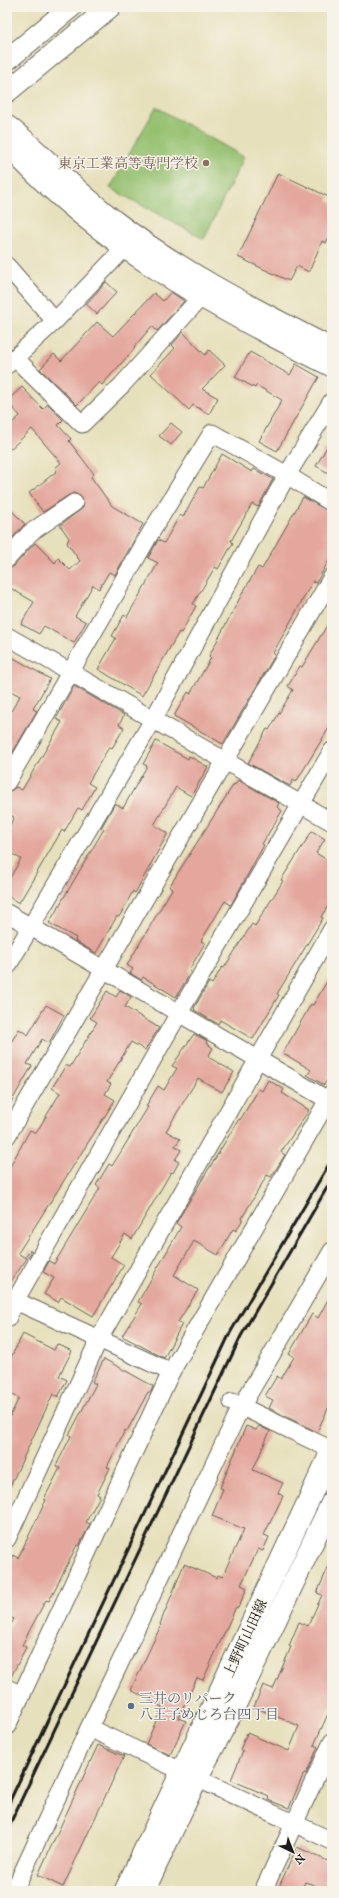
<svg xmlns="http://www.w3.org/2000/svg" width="339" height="1898" font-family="'IM FELL Great Primer','Noto Serif JP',serif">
	<rect width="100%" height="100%" fill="#f7f3e8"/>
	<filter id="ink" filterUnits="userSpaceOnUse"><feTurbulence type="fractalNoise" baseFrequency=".025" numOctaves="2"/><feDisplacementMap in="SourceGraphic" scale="8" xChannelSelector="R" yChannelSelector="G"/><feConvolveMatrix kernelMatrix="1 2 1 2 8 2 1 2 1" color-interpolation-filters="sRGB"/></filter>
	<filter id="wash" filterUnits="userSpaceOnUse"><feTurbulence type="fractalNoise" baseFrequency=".012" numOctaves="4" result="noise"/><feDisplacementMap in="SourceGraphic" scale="16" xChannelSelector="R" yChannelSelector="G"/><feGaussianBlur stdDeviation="0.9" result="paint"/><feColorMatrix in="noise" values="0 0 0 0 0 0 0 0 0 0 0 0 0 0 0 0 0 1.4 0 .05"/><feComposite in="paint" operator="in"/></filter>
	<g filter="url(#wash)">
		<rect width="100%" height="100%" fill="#e7e0bc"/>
		<path fill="#94c170" stroke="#586e46" d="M 156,107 L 244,157 L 204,239 L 110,188 Z"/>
		<g id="blocks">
			<g fill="#e4a79d">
				<path d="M 278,173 L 329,197 L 327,201 L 332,203 L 332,230 L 326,243 L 322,241 L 309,272 L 297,266 L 289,281 L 238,257 Z"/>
				<path d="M 106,282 L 117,292 L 97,314 L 86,304 Z"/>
				<path d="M 171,292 L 184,301 L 157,331 L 152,326 L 134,347 L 135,348 L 102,385 L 99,382 L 77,405 L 40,369 L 54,354 L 61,361 L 97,322 L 113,336 L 154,293 L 163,301 Z"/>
				<path d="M 183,332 L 205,355 L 209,350 L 225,365 L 202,389 L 218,398 L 209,414 L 193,405 L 189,410 L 151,374 L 175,348 L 172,345 Z"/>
				<path d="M 250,352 L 290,375 L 296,364 L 319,377 L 277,451 L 259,441 L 282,400 L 256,385 L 255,388 L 235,377 Z"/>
				<path d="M 22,387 L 43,409 L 48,404 L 63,420 L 58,425 L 71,439 L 69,441 L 94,474 L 91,477 L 112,506 L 143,524 L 115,575 L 109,572 L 99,589 L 93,585 L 75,616 L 86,622 L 74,643 L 44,626 L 39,634 L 21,624 L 34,602 L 7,586 L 7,569 L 14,566 L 35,543 L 55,563 L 58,558 L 70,570 L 80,561 L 67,543 L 69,538 L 60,525 L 83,508 L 84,503 L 82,497 L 74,493 L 69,495 L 43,512 L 29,493 L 57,471 L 55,468 L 61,463 L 32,429 L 7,452 L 7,427 L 20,416 L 7,401 Z"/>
				<path d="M 171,423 L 182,432 L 171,445 L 159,436 Z"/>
				<path d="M 332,438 L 332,475 L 316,466 Z"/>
				<path d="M 222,454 L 252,472 L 254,469 L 273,479 L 258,507 L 252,504 L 231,541 L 233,543 L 218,569 L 215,567 L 193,604 L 196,606 L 181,633 L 179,632 L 142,696 L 98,669 L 116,638 L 112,636 L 124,615 L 127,617 L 158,563 L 148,558 L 158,540 L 164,543 L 180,515 L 183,517 L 200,487 L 203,488 Z"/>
				<path d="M 303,497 L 332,513 L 332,555 L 316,583 L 313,581 L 273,653 L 275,655 L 223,744 L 174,716 L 188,692 L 190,694 L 211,658 L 209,656 L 242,594 L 258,567 L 262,569 Z"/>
				<path d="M 7,506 L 25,524 L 7,544 Z"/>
				<path d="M 332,617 L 332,723 L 296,782 L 293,780 L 290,786 L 248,763 L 267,729 L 269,730 L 293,690 L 288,686 L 300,666 L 302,667 Z"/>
				<path d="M 7,654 L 50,679 L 33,709 L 37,711 L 7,762 L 7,718 L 20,696 L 7,689 Z"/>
				<path d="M 74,686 L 124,715 L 119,725 L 124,728 L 112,748 L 109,747 L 88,783 L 95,787 L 82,810 L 78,808 L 64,832 L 62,830 L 19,903 L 7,896 L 7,883 L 21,859 L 7,851 L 7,831 L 14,817 L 7,813 L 7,792 L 12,790 L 16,787 L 22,790 L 62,722 L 56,719 Z"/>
				<path d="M 156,741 L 188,759 L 189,756 L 208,767 L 191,796 L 176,787 L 154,825 L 168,833 L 135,893 L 133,891 L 119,917 L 117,916 L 96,953 L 75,941 L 76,938 L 49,923 L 104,829 L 101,828 L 115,803 L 123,808 L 147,766 L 143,764 Z"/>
				<path d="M 238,780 L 279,803 L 277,807 L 282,811 L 262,844 L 264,845 L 231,905 L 225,901 L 201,941 L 205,943 L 189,970 L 191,972 L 176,997 L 143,977 L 141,980 L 130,973 L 133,969 L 127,965 L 172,889 L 169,887 L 234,784 L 235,785 Z"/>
				<path d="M 312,831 L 325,839 L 316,853 L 332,863 L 332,899 L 321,917 L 323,918 L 277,994 L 279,995 L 253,1039 L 220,1020 L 218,1024 L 194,1010 L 195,1009 L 194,1008 L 209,982 L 212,984 L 222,967 L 224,968 L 252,924 L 255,926 L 283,881 L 281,880 Z"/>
				<path d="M 332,973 L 332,1071 L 324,1085 L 307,1075 L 311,1070 L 283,1053 L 311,1004 L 313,1005 Z"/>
				<path d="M 120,990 L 131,997 L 125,1007 L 159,1028 L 145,1050 L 131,1042 L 107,1082 L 111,1084 L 105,1094 L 115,1100 L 18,1253 L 25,1258 L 30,1250 L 32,1251 L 7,1287 L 7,1172 L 30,1130 L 36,1133 L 60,1093 L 52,1088 L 66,1065 L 70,1067 L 97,1022 L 90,1018 L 107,991 L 116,997 Z"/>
				<path d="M 46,1005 L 64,1015 L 49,1043 L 42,1039 L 27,1064 L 32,1066 L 7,1109 L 7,1049 L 19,1029 L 28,1035 Z"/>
				<path d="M 194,1034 L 207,1041 L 206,1043 L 213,1048 L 208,1057 L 234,1072 L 222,1092 L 198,1078 L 166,1131 L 180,1139 L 175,1146 L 181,1150 L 175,1160 L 179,1162 L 173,1173 L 171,1172 L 132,1239 L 125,1234 L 111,1257 L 124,1265 L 93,1316 L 61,1297 L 58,1302 L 44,1294 L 54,1278 L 43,1272 L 49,1261 L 54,1264 L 100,1188 L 96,1185 L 109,1164 L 112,1166 L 122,1150 L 148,1107 L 146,1106 L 158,1086 L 164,1090 L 177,1068 L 172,1066 Z"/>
				<path d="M 268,1080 L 284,1089 L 282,1093 L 309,1110 L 281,1152 L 285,1155 L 271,1177 L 267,1175 L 242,1218 L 243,1219 L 236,1231 L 233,1229 L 218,1255 L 194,1241 L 174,1275 L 198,1290 L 178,1322 L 182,1324 L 164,1358 L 122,1336 L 142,1304 L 138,1302 L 181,1227 L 176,1223 L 185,1208 L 239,1119 L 240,1120 L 259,1089 L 262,1091 Z"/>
				<path d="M 332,1292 L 332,1400 L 317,1432 L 269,1408 L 273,1400 L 265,1396 L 277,1376 L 281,1379 L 294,1357 L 289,1354 L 312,1314 L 318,1318 Z"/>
				<path d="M 23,1334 L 54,1350 L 57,1344 L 72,1351 L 59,1376 L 67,1380 L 58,1397 L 53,1394 L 7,1493 L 7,1422 L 19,1398 L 7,1392 L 7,1365 Z"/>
				<path d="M 104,1359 L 153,1386 L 151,1392 L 148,1392 L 127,1431 L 125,1430 L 107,1467 L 110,1468 L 97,1494 L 100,1496 L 86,1522 L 90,1524 L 79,1546 L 77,1545 L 49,1601 L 46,1600 L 34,1622 L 22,1645 L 26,1647 L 10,1679 L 7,1678 L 7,1632 L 14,1619 L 7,1616 L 7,1567 L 13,1555 L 18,1558 L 46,1500 L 44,1499 L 60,1468 L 56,1466 L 71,1436 L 69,1435 L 96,1384 L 92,1382 Z"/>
				<path d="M 246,1426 L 256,1430 L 259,1426 L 270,1431 L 253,1470 L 283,1483 L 278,1493 L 283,1496 L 264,1535 L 269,1537 L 263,1551 L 258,1549 L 241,1585 L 247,1588 L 238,1608 L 236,1607 L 203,1680 L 197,1678 L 178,1718 L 186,1721 L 170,1755 L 146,1744 L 162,1707 L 131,1690 L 161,1625 L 160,1624 L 184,1564 L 217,1578 L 218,1575 L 222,1577 L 244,1529 L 212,1516 L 223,1489 L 220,1488 Z"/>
				<path d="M 332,1558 L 332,1705 L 314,1745 L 318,1747 L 306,1774 L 304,1773 L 289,1808 L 268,1800 L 269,1796 L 231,1780 L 243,1751 L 240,1750 L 247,1733 L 289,1751 L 299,1726 L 254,1707 L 263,1685 L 273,1689 L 291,1647 L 289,1646 L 299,1622 L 308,1626 L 322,1595 L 317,1593 Z"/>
				<path d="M 98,1745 L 124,1756 L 63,1887 L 38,1875 Z"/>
				<path d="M 297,1847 L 332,1863 L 332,1891 L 305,1882 L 301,1891 L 277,1891 Z"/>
			</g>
		</g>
	</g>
	<g filter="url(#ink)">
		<use href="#blocks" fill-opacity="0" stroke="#636154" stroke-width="1"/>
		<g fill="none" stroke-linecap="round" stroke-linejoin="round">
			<defs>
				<g id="minor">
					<path d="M 7,266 L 55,321"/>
					<path d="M 15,358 L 82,424 L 122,385 L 209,288"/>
					<path d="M 7,365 L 55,321 L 134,238"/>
					<path d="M 7,559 L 30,533 L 74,503"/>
					<path d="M 7,636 L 332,822"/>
					<path d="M 7,782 L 150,534 L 212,433 L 287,475 L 332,503"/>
					<path d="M 7,913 L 328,1100"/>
					<path d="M 7,967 L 153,720 L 287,475 L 332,401"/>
					<path d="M 7,1136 L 332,577"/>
					<path d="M 7,1297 L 171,1372"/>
					<path d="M 7,1319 L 15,1301 L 179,1013 L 332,751"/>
					<path d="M 232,1402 L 332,1450"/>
					<path d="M 7,1539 L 99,1339 L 332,929"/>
					<path d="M 7,1688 L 22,1695"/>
					<path d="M 7,1726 L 171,1372 L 332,1093"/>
					<path d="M 89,1728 L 332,1841"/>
					<path d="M 14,1891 L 89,1728 L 241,1407 L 332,1251"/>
					<path d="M 263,1891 L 332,1742"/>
				</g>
				<g id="tertiary">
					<path d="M 7,60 L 71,7"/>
					<path d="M 7,92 L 110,7"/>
					<path d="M 7,126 C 22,137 36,151 50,164 C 70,184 91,202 113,220 C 181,272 256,310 332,349"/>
					<path d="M 7,144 C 96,243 214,308 332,366"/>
					<path d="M 125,1891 L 230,1669 L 332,1450"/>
					<path d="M 144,1891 L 197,1778 L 231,1714 L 332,1502"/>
				</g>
			</defs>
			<use href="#minor" stroke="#636154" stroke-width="19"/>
			<use href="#tertiary" stroke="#636154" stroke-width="23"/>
			<use href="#minor" stroke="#fff" stroke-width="17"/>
			<use href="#tertiary" stroke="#fff" stroke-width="21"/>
			<g stroke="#1c1c1c" stroke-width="3">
				<path d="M 7,1807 L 230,1333 L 332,1159"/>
				<path d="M 7,1830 L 241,1336 L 332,1179"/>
			</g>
		</g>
	</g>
	<circle fill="#8d6e63" stroke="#f7f3e8" stroke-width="1.5" cx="206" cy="163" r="4"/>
	<circle fill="#5c6f8a" stroke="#f7f3e8" stroke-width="1.5" cx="131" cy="1706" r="4"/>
	<g text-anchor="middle" stroke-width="3" stroke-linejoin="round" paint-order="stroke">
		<g font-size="14" fill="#785e54" stroke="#f7f3e8" text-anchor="end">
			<text x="198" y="168">東京工業高等専門学校</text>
		</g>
		<g font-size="14" fill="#1c1c1c" stroke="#f7f3e8">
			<text transform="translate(245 1638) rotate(-65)" y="5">上野町山田線</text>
		</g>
		<g font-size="14" fill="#4e5e75" stroke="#f7f3e8" text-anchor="start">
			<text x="139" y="1703">三井のリパーク<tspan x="139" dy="16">八王子めじろ台四丁目</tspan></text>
		</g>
	</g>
	<rect width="339" height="1898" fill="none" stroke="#f7f3e8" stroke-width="24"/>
	<g transform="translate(293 1852) rotate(137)" stroke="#f7f3e8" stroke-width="3" paint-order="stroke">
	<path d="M0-3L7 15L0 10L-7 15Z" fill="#1c1c1c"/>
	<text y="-6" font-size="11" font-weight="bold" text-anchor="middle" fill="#1c1c1c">N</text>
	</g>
</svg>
